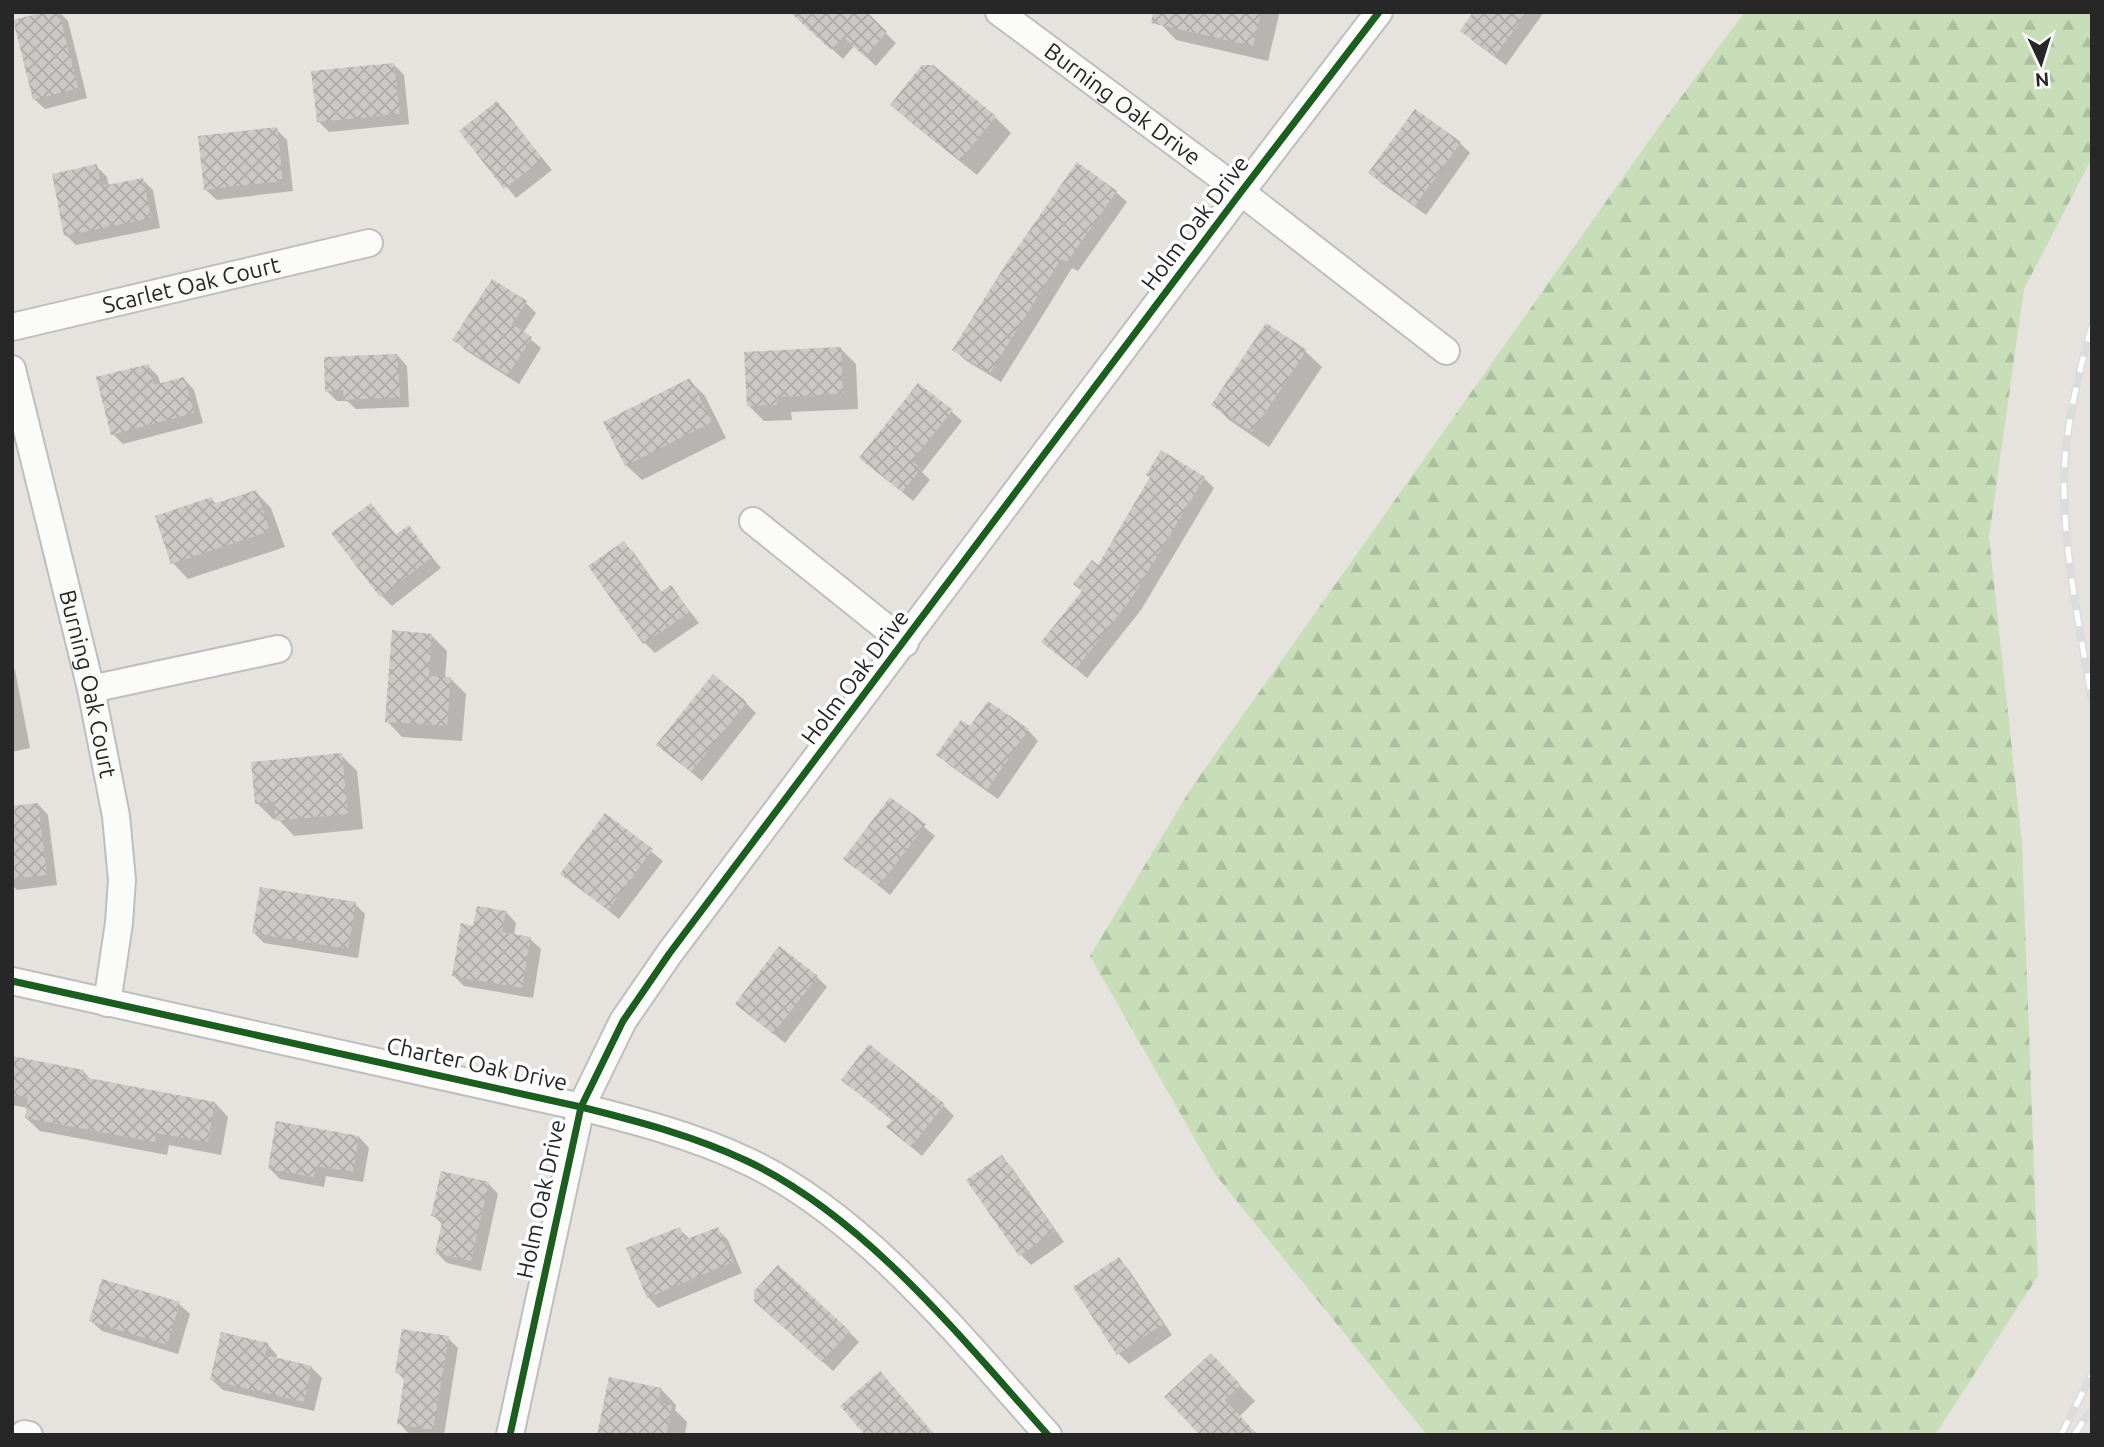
<svg xmlns="http://www.w3.org/2000/svg" width="2104" height="1447" font-family="Ubuntu,sans-serif">
	<defs>
		<pattern id="forest-firs" width="22" height="20" patternUnits="userSpaceOnUse" patternTransform="scale(1.75)"><rect width="22" height="20" fill="#c7deb9"/><path d="M5 1l3.5 6h-7zM16 11l3.5 6h-7z" fill="#abbe9f"/></pattern>
		<pattern id="building-cross-hatch" width="8" height="8" patternUnits="userSpaceOnUse" patternTransform="scale(1.75)"><rect width="8" height="8" fill="#cbc8c5"/><path d="M0 0l8 8M0 8l8-8" fill="none" stroke="#aeaca9"/></pattern>
	</defs>
	<rect width="100%" height="100%" fill="#e6e2de"/>
	<path fill="url(#forest-firs)" d="M 1745,12 L 2092,12 L 2092,158 L 2024,289 L 1989,537 L 2022,843 L 2038,1276 L 1935,1435 L 1427,1435 L 1215,1174 L 1090,956 L 1190,790 L 1663,121 Z"/>
	<g fill="#0003">
		<path d="M 59,12 L 68,21 L 87,98 L 45,109 L 34,99 Z"/>
		<path d="M 863,12 L 896,43 L 876,66 L 854,46 L 843,59 L 800,20 Z"/>
		<path d="M 1163,12 L 1277,12 L 1279,15 L 1268,61 L 1176,40 L 1161,24 Z"/>
		<path d="M 1475,12 L 1544,12 L 1506,65 L 1473,41 L 1462,30 Z"/>
		<path d="M 394,65 L 404,75 L 409,124 L 329,132 L 318,121 Z"/>
		<path d="M 932,67 L 995,117 L 1011,133 L 977,175 L 908,120 L 893,104 Z"/>
		<path d="M 497,103 L 552,170 L 516,198 L 462,132 Z"/>
		<path d="M 276,129 L 287,140 L 293,191 L 217,200 L 206,190 Z"/>
		<path d="M 1460,143 L 1470,153 L 1426,215 L 1381,183 L 1371,173 Z"/>
		<path d="M 96,166 L 107,177 L 109,187 L 143,180 L 153,190 L 160,228 L 76,245 L 66,235 Z"/>
		<path d="M 1116,192 L 1127,202 L 1078,271 L 1072,268 L 1001,382 L 965,360 L 954,349 Z"/>
		<path d="M 526,303 L 536,313 L 523,333 L 541,348 L 519,384 L 465,350 L 455,339 Z"/>
		<path d="M 1267,325 L 1306,352 L 1322,367 L 1269,447 L 1229,420 L 1213,404 Z"/>
		<path d="M 840,348 L 856,364 L 858,409 L 791,412 L 792,420 L 764,421 L 748,405 Z"/>
		<path d="M 397,355 L 407,366 L 409,407 L 356,409 L 347,401 L 337,401 L 327,391 Z"/>
		<path d="M 148,366 L 158,376 L 161,385 L 184,379 L 194,390 L 203,423 L 123,444 L 113,434 Z"/>
		<path d="M 689,380 L 705,396 L 726,438 L 642,480 L 626,465 Z"/>
		<path d="M 951,411 L 962,421 L 922,472 L 930,480 L 913,501 L 861,458 Z"/>
		<path d="M 1204,478 L 1214,488 L 1141,610 L 1087,678 L 1043,642 L 1083,592 L 1098,567 Z"/>
		<path d="M 256,492 L 271,508 L 285,547 L 188,579 L 173,563 L 212,499 L 217,505 Z"/>
		<path d="M 371,505 L 397,536 L 408,528 L 441,568 L 392,606 L 381,595 Z"/>
		<path d="M 624,543 L 634,553 L 662,593 L 671,587 L 699,623 L 655,653 L 645,643 L 590,566 Z"/>
		<path d="M 431,635 L 447,651 L 445,678 L 450,678 L 466,694 L 462,741 L 402,737 L 387,721 Z"/>
		<path d="M 12,667 L 15,670 L 30,748 L 12,752 Z"/>
		<path d="M 746,703 L 756,713 L 702,781 L 658,745 Z"/>
		<path d="M 989,703 L 1028,730 L 1038,741 L 998,799 L 949,765 L 939,755 L 971,728 Z"/>
		<path d="M 341,755 L 357,771 L 363,829 L 294,836 L 278,819 L 273,819 L 257,803 Z"/>
		<path d="M 891,800 L 935,836 L 890,895 L 845,858 Z"/>
		<path d="M 38,804 L 48,815 L 57,885 L 17,890 L 12,885 L 12,808 Z"/>
		<path d="M 606,815 L 663,861 L 619,919 L 562,874 Z"/>
		<path d="M 355,904 L 365,914 L 358,958 L 264,943 L 254,933 Z"/>
		<path d="M 506,912 L 516,923 L 514,936 L 530,939 L 541,949 L 533,998 L 464,986 L 454,976 L 475,928 Z"/>
		<path d="M 817,977 L 827,987 L 785,1043 L 737,1004 Z"/>
		<path d="M 12,1058 L 83,1071 L 92,1081 L 215,1103 L 228,1117 L 221,1155 L 169,1145 L 167,1155 L 40,1131 L 26,1118 L 28,1108 L 12,1105 Z"/>
		<path d="M 843,1080 L 943,1105 L 954,1116 L 922,1156 L 888,1127 L 893,1121 Z"/>
		<path d="M 359,1137 L 369,1148 L 363,1182 L 326,1176 L 324,1187 L 280,1179 L 270,1169 Z"/>
		<path d="M 1002,1158 L 1012,1168 L 1064,1242 L 1031,1265 L 1021,1255 L 969,1180 Z"/>
		<path d="M 488,1183 L 498,1194 L 481,1271 L 447,1263 L 437,1253 L 443,1225 L 433,1215 Z"/>
		<path d="M 679,1229 L 691,1240 L 717,1229 L 728,1240 L 742,1273 L 658,1308 L 648,1297 Z"/>
		<path d="M 1118,1259 L 1129,1270 L 1172,1335 L 1129,1364 L 1119,1354 Z"/>
		<path d="M 179,1304 L 190,1314 L 178,1354 L 102,1331 L 91,1321 Z"/>
		<path d="M 767,1311 L 849,1332 L 859,1342 L 833,1371 Z"/>
		<path d="M 448,1338 L 458,1348 L 444,1435 L 409,1434 L 399,1423 L 406,1382 L 397,1372 Z"/>
		<path d="M 267,1344 L 277,1355 L 276,1359 L 311,1367 L 322,1378 L 314,1411 L 223,1390 L 212,1380 Z"/>
		<path d="M 1211,1356 L 1255,1401 L 1239,1417 L 1202,1435 Z"/>
		<path d="M 661,1389 L 676,1405 L 675,1410 L 687,1422 L 685,1435 L 599,1435 Z"/>
	</g>
	<g fill="url(#building-cross-hatch)">
		<path d="M 44,12 L 59,12 L 78,88 L 33,100 L 13,20 Z"/>
		<path d="M 790,12 L 867,12 L 887,32 L 865,57 L 843,37 L 831,50 Z"/>
		<path d="M 1153,12 L 1261,12 L 1253,46 L 1151,23 Z"/>
		<path d="M 1473,12 L 1527,12 L 1495,56 L 1460,31 Z"/>
		<path d="M 394,63 L 400,114 L 317,122 L 311,71 Z"/>
		<path d="M 922,65 L 933,65 L 996,116 L 960,161 L 890,105 Z"/>
		<path d="M 497,101 L 543,159 L 504,189 L 459,131 Z"/>
		<path d="M 1415,109 L 1461,142 L 1415,206 L 1368,173 Z"/>
		<path d="M 277,127 L 283,181 L 204,190 L 198,136 Z"/>
		<path d="M 1077,162 L 1117,191 L 1067,262 L 1061,259 L 990,373 L 952,350 L 1006,264 Z"/>
		<path d="M 97,164 L 101,186 L 143,178 L 151,218 L 64,236 L 52,174 Z"/>
		<path d="M 492,279 L 527,301 L 512,324 L 532,337 L 508,375 L 452,340 Z"/>
		<path d="M 1266,323 L 1307,350 L 1252,432 L 1211,405 Z"/>
		<path d="M 841,347 L 843,394 L 776,397 L 777,405 L 747,406 L 744,352 Z"/>
		<path d="M 397,354 L 400,397 L 344,400 L 343,390 L 325,392 L 324,357 Z"/>
		<path d="M 149,364 L 154,385 L 184,377 L 194,413 L 111,435 L 96,377 Z"/>
		<path d="M 690,378 L 712,422 L 625,466 L 603,422 Z"/>
		<path d="M 918,383 L 953,410 L 912,461 L 921,469 L 902,492 L 859,458 Z"/>
		<path d="M 1161,450 L 1205,477 L 1131,599 L 1076,669 L 1041,642 L 1082,591 L 1073,584 L 1092,560 L 1098,565 L 1150,477 L 1146,475 Z"/>
		<path d="M 256,490 L 270,531 L 171,564 L 155,516 L 212,497 L 214,504 Z"/>
		<path d="M 371,503 L 396,535 L 409,525 L 432,557 L 380,597 L 331,533 Z"/>
		<path d="M 624,541 L 661,592 L 671,585 L 690,612 L 643,644 L 588,566 Z"/>
		<path d="M 392,630 L 432,634 L 429,676 L 451,677 L 447,726 L 385,722 Z"/>
		<path d="M 713,674 L 747,702 L 691,772 L 656,745 Z"/>
		<path d="M 988,701 L 1029,729 L 987,790 L 936,755 L 961,720 L 970,726 Z"/>
		<path d="M 342,753 L 348,814 L 276,821 L 274,802 L 255,804 L 251,762 Z"/>
		<path d="M 890,797 L 926,824 L 879,886 L 843,859 Z"/>
		<path d="M 38,803 L 47,875 L 12,879 L 12,806 Z"/>
		<path d="M 605,813 L 653,849 L 608,910 L 560,874 Z"/>
		<path d="M 260,887 L 356,902 L 348,949 L 252,933 Z"/>
		<path d="M 477,906 L 506,911 L 502,932 L 531,937 L 522,988 L 452,976 L 461,923 L 473,926 Z"/>
		<path d="M 779,946 L 818,976 L 773,1034 L 735,1004 Z"/>
		<path d="M 869,1044 L 945,1104 L 911,1147 L 886,1127 L 892,1120 L 841,1080 Z"/>
		<path d="M 12,1056 L 84,1070 L 83,1077 L 215,1102 L 208,1142 L 156,1133 L 155,1142 L 25,1118 L 28,1098 L 12,1095 Z"/>
		<path d="M 276,1121 L 359,1136 L 353,1172 L 316,1166 L 314,1177 L 268,1169 Z"/>
		<path d="M 1002,1155 L 1055,1231 L 1019,1256 L 966,1180 Z"/>
		<path d="M 441,1171 L 489,1182 L 471,1261 L 435,1253 L 443,1218 L 431,1216 Z"/>
		<path d="M 680,1227 L 685,1240 L 718,1227 L 733,1262 L 647,1298 L 626,1248 Z"/>
		<path d="M 1119,1257 L 1163,1324 L 1117,1355 L 1073,1287 Z"/>
		<path d="M 778,1265 L 850,1331 L 822,1362 L 754,1301 L 754,1291 Z"/>
		<path d="M 102,1279 L 180,1302 L 167,1345 L 89,1321 Z"/>
		<path d="M 402,1329 L 449,1336 L 433,1430 L 397,1424 L 405,1374 L 395,1373 Z"/>
		<path d="M 221,1332 L 268,1343 L 265,1355 L 312,1366 L 304,1402 L 210,1380 Z"/>
		<path d="M 1211,1353 L 1241,1385 L 1225,1400 L 1258,1435 L 1200,1435 L 1164,1397 Z"/>
		<path d="M 880,1371 L 935,1435 L 865,1435 L 840,1406 Z"/>
		<path d="M 609,1377 L 661,1388 L 658,1402 L 672,1405 L 666,1435 L 597,1435 Z"/>
	</g>
	<g fill="none" stroke-linecap="round" stroke-linejoin="round">
		<defs>
			<g id="street">
				<path id="s1" d="M 999,12 L 1241,192 L 1446,351"/>
				<path id="s2" d="M 12,327 L 369,243"/>
				<path id="s3" d="M 12,369 L 91,689 L 116,816 L 122,880 L 119,923 L 107,1003"/>
				<path d="M 753,521 L 905,643"/>
				<path d="M 91,689 L 278,649"/>
				<path d="M 12,981 L 581,1107 C 637,1121 694,1136 747,1161 C 864,1216 963,1340 1048,1435"/>
				<path d="M 24,1434 L 29,1435"/>
				<path d="M 510,1435 L 581,1107 L 623,1021 L 669,954 L 1241,192 L 1379,12"/>
			</g>
		</defs>
		<use href="#street" stroke="#bfbebf" stroke-width="30"/>
		<use href="#street" stroke="#fbfbfa" stroke-width="26"/>
		<defs>
			<g id="rail">
				<path d="M 2092,326 C 2078,373 2063,438 2064,488 C 2065,559 2080,630 2092,700"/>
				<path d="M 2061,1435 L 2092,1374"/>
				<path d="M 2074,1435 L 2092,1409"/>
			</g>
		</defs>
		<use href="#rail" stroke="#dcdcdd" stroke-width="8"/>
		<use href="#rail" stroke="#fff" stroke-width="5" stroke-dasharray="16" stroke-linecap="butt"/>
		<defs>
			<g id="cycleway">
				<path d="M 12,981 L 581,1107 C 637,1121 694,1136 747,1161 C 864,1216 963,1340 1048,1435"/>
				<path d="M 510,1435 L 581,1107 L 623,1021 L 669,954 L 1241,192 L 1379,12"/>
			</g>
		</defs>
		<use href="#cycleway" stroke="#fff" stroke-width="11"/>
		<use href="#cycleway" stroke="#1b5e20" stroke-width="7"/>
	</g>
	<g text-anchor="middle" stroke-width="7" stroke-linejoin="round" paint-order="stroke">
		<g font-size="23" fill="#272727" stroke="#fff">
			<text dy="8" stroke="none"><textPath href="#s1" startOffset="154">Burning Oak Drive</textPath></text>
			<text transform="translate(1195 223) rotate(-53)" y="8">Holm Oak Drive</text>
			<text dy="8" stroke="none"><textPath href="#s2" startOffset="184">Scarlet Oak Court</textPath></text>
			<text transform="translate(855 677) rotate(-53)" y="8">Holm Oak Drive</text>
			<text dy="8" stroke="none"><textPath href="#s3" startOffset="324">Burning Oak Court</textPath></text>
			<text transform="translate(477 1064) rotate(12)" y="8">Charter Oak Drive</text>
			<text transform="translate(541 1199) rotate(-78)" y="8">Holm Oak Drive</text>
		</g>
	</g>
	<rect width="2104" height="1447" fill="none" stroke="#272727" stroke-width="28"/>
	<g transform="translate(2041 63) rotate(176)" stroke="#ffffff" stroke-width="5" paint-order="stroke">
	<path d="M0-5L12 26L0 18L-12 26Z" fill="#272727"/>
	<text y="-10" font-size="19" font-weight="bold" text-anchor="middle" fill="#272727">N</text>
	</g>
</svg>
